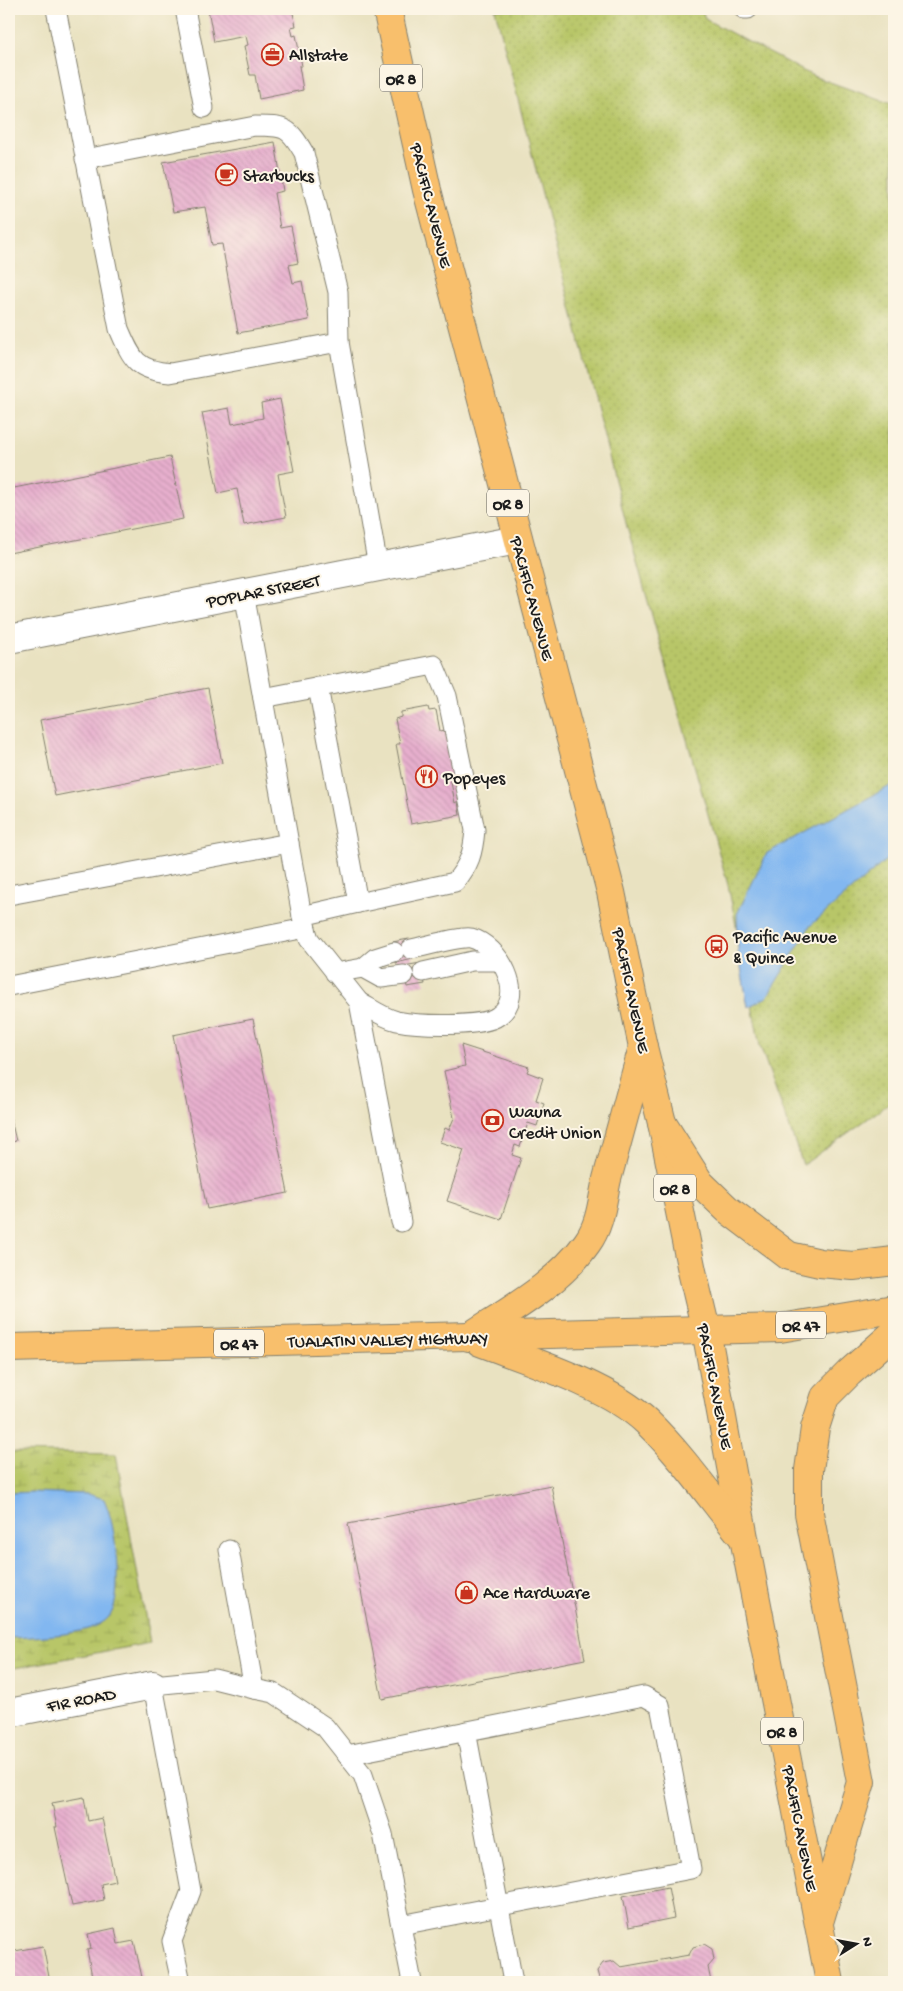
<svg xmlns="http://www.w3.org/2000/svg" width="903" height="1991" font-family="'Gochi Hand',sans-serif">
	<defs>
		<pattern id="grass-dots" width="8" height="8" patternUnits="userSpaceOnUse" patternTransform="scale(1.25)"><rect width="8" height="8" fill="#b8c668"/><path d="M2 2h.1M6 6h.1" fill="none" stroke="#9eaa5a" stroke-width="1.8" stroke-linecap="round"/></pattern>
		<pattern id="wetland-marsh" width="20" height="14" patternUnits="userSpaceOnUse" patternTransform="scale(1.25)"><rect width="20" height="14" fill="#b8c668"/><path d="M1 5h8M5 5V1M11 12h8M15 12V8" fill="none" stroke="#9eaa5a"/></pattern>
		<pattern id="building-back-hatch" width="6" height="6" patternUnits="userSpaceOnUse" patternTransform="scale(1.25)"><rect width="6" height="6" fill="#e7afce"/><path d="M-1 5l2 2M0 0l6 6M5-1l2 2" fill="none" stroke="#c696b0"/></pattern>
	</defs>
	<rect width="100%" height="100%" fill="#fcf5e5"/>
	<filter id="ink" filterUnits="userSpaceOnUse"><feTurbulence type="fractalNoise" baseFrequency=".02" numOctaves="2"/><feDisplacementMap in="SourceGraphic" scale="10" xChannelSelector="R" yChannelSelector="G"/><feConvolveMatrix kernelMatrix="1 2 1 2 8 2 1 2 1" color-interpolation-filters="sRGB"/></filter>
	<filter id="wash" filterUnits="userSpaceOnUse"><feTurbulence type="fractalNoise" baseFrequency=".0096" numOctaves="4" result="noise"/><feDisplacementMap in="SourceGraphic" scale="20" xChannelSelector="R" yChannelSelector="G"/><feGaussianBlur stdDeviation="1.12" result="paint"/><feColorMatrix in="noise" values="0 0 0 0 0 0 0 0 0 0 0 0 0 0 0 0 0 1.4 0 .05"/><feComposite in="paint" operator="in"/></filter>
	<g filter="url(#wash)">
		<rect width="100%" height="100%" fill="#e9e2c1"/>
		<path fill="url(#grass-dots)" stroke="#6a7142" d="M 495,9 L 702,9 L 705,19 L 813,76 L 894,105 L 894,1100 L 803,1165 L 760,1046 L 728,885 L 627,527 Z"/>
		<path fill="url(#wetland-marsh)" stroke="#6a7142" d="M 9,1452 L 116,1454 L 150,1643 L 9,1669 Z"/>
		<g fill="#82b7f0" stroke="#4f6a86">
			<path d="M 894,784 L 894,853 L 810,926 L 767,997 L 748,1007 L 738,952 L 737,914 L 767,853 Z"/>
			<path d="M 32,1492 L 88,1494 L 104,1499 C 114,1522 116,1545 117,1570 C 117,1583 118,1608 108,1618 C 92,1636 33,1637 9,1638 L 9,1493 Z"/>
		</g>
		<g id="blocks">
			<g fill="url(#building-back-hatch)">
				<path d="M 208,9 L 292,9 L 296,26 L 291,27 L 293,36 L 296,35 L 302,66 L 299,66 L 303,90 L 259,99 L 255,75 L 250,75 L 244,46 L 248,45 L 246,36 L 214,42 Z"/>
				<path d="M 275,142 L 283,191 L 274,193 L 280,228 L 291,226 L 298,263 L 289,265 L 293,283 L 302,281 L 309,320 L 238,333 L 222,244 L 212,245 L 205,207 L 173,212 L 163,162 Z"/>
				<path d="M 280,399 L 294,471 L 278,474 L 286,517 L 244,525 L 237,489 L 218,493 L 202,413 L 229,408 L 232,424 L 263,418 L 261,403 Z"/>
				<path d="M 170,457 L 183,519 L 9,553 L 9,489 Z"/>
				<path d="M 208,688 L 222,763 L 55,796 L 40,720 Z"/>
				<path d="M 428,707 L 429,711 L 436,710 L 440,731 L 446,730 L 455,777 L 450,777 L 455,803 L 458,801 L 460,815 L 411,824 L 396,744 L 400,744 L 395,719 L 401,717 L 401,712 Z"/>
				<path d="M 409,939 L 413,959 L 396,963 L 392,942 Z"/>
				<path d="M 421,963 L 425,984 L 407,987 L 403,966 Z"/>
				<path d="M 253,1019 L 288,1193 L 207,1209 L 173,1035 Z"/>
				<path d="M 461,1045 L 529,1067 L 527,1072 L 543,1078 L 536,1100 L 544,1103 L 537,1126 L 528,1123 L 520,1147 L 515,1145 L 512,1155 L 521,1158 L 501,1219 L 447,1201 L 464,1150 L 440,1142 L 445,1128 L 449,1130 L 454,1118 L 444,1071 L 465,1066 Z"/>
				<path d="M 9,1111 L 16,1141 L 9,1143 Z"/>
				<path d="M 551,1485 L 585,1659 L 382,1699 L 348,1524 Z"/>
				<path d="M 84,1797 L 88,1821 L 102,1818 L 115,1881 L 101,1884 L 104,1900 L 72,1906 L 55,1827 L 57,1827 L 52,1803 Z"/>
				<path d="M 9,1873 L 13,1888 L 9,1889 Z"/>
				<path d="M 668,1887 L 674,1918 L 629,1927 L 623,1896 Z"/>
				<path d="M 115,1928 L 118,1944 L 134,1941 L 143,1982 L 93,1982 L 87,1950 L 91,1949 L 88,1934 Z"/>
				<path d="M 704,1944 L 712,1949 L 714,1960 L 708,1967 L 711,1982 L 600,1982 L 597,1971 L 603,1963 L 614,1961 L 621,1967 L 689,1955 L 693,1947 Z"/>
				<path d="M 43,1946 L 50,1982 L 9,1982 L 9,1952 Z"/>
			</g>
		</g>
	</g>
	<g filter="url(#ink)">
		<use href="#blocks" fill-opacity="0" stroke="#827f6e" stroke-width="1"/>
		<g fill="none" stroke-linecap="round" stroke-linejoin="round">
			<defs>
				<g id="lane">
					<path d="M 56,9 L 119,329 C 132,359 136,370 170,373 L 339,342 L 378,567"/>
					<path d="M 185,9 L 204,108"/>
					<path d="M 744,9 L 748,9"/>
					<path d="M 85,159 L 255,126 C 285,126 289,127 304,153 L 338,292 L 339,342"/>
					<path d="M 244,593 L 302,916 L 309,939 L 359,1002 L 401,1222"/>
					<path d="M 263,698 L 434,665 L 447,696 L 475,830 C 473,853 470,864 455,882 L 358,903"/>
					<path d="M 9,895 L 289,843"/>
					<path d="M 302,916 L 358,903 L 318,687"/>
					<path d="M 363,968 L 381,978 L 404,975"/>
					<path d="M 423,972 L 472,961 L 500,961"/>
					<path d="M 335,973 L 363,968 L 375,958 L 394,952"/>
					<path d="M 9,986 L 306,928"/>
					<path d="M 359,1002 C 370,1008 384,1018 397,1021 C 417,1025 482,1028 498,1016 C 528,996 499,945 471,938 C 461,936 423,947 411,949"/>
					<path d="M 229,1550 L 254,1689"/>
					<path d="M 466,1731 L 513,1982"/>
					<path d="M 347,1755 L 644,1696 L 660,1705 L 691,1869 L 401,1925"/>
					<path d="M 181,1982 L 172,1941 L 191,1891 L 153,1685 L 214,1679 L 254,1689 L 274,1693 L 325,1727 L 363,1775 L 383,1834 L 412,1982"/>
				</g>
				<g id="street">
					<path d="M 9,639 L 517,540"/>
					<path d="M 9,1713 L 153,1685"/>
				</g>
				<path id="primary" d="M 387,9 L 427,190 L 611,892 L 643,1047 L 662,1123 L 692,1271 L 706,1330"/>
				<g id="highway">
					<path d="M 662,1123 L 700,1183 L 727,1209 L 789,1256 L 820,1263 L 853,1266 L 894,1261"/>
					<path d="M 706,1330 L 744,1538 L 830,1982"/>
					<path d="M 469,1337 C 510,1310 558,1284 587,1243 C 601,1224 602,1201 607,1179 C 619,1135 631,1091 643,1047"/>
					<path d="M 480,1342 C 530,1361 608,1385 647,1422 C 681,1455 711,1498 742,1536"/>
					<path d="M 9,1348 L 780,1328 L 894,1309"/>
					<path d="M 820,1919 L 861,1782 L 809,1513 L 809,1470 L 815,1428 L 825,1397 L 849,1373 L 894,1333"/>
				</g>
			</defs>
			<use href="#lane" stroke="#827f6e" stroke-width="21"/>
			<use href="#street" stroke="#827f6e" stroke-width="30"/>
			<use href="#primary" stroke="#827f6e" stroke-width="30"/>
			<use href="#highway" stroke="#827f6e" stroke-width="30"/>
			<use href="#lane" stroke="#fff" stroke-width="19"/>
			<use href="#street" stroke="#fff" stroke-width="28"/>
			<use href="#primary" stroke="#f8bf6c" stroke-width="28"/>
			<use href="#highway" stroke="#f8bf6c" stroke-width="28"/>
		</g>
	</g>
	<defs>
		<symbol id="office-ring" viewBox="-11 -11 22 22"><circle r="9.5" fill="#fcf5e5" stroke="#c8321e" stroke-width="1.5"/><path d="M-6-3h4V-5.5h4V-3h4V5H-6ZM-1-4.5V-3h2v-1.5ZM-6 0V1H6V0Z" fill="#c8321e"/></symbol>
		<symbol id="cafe-ring" viewBox="-11 -11 22 22"><circle r="9.5" fill="#fcf5e5" stroke="#c8321e" stroke-width="1.5"/><path d="M-5.5-4.5H6V0H3Q3 3.5 0 3.5H-2.5Q-5.5 3.5-5.5 0ZM3-3.2v2h1.7v-2ZM-6 4.5H4V6H-6Z" fill="#c8321e"/></symbol>
		<symbol id="restaurant-ring" viewBox="-11 -11 22 22"><circle r="9.5" fill="#fcf5e5" stroke="#c8321e" stroke-width="1.5"/><path d="M-5-6h1v4h1v-4h1v4h1v-4h1v5L-1.5 .5V6h-2V.5L-5-1ZM5-6V6H3V1.5H1.5Q1.5-4 5-6Z" fill="#c8321e"/></symbol>
		<symbol id="bus-ring" viewBox="-11 -11 22 22"><circle r="9.5" fill="#fcf5e5" stroke="#c8321e" stroke-width="1.5"/><path d="M-5-6H5V4H4V6H2V4H-2V6H-4V4H-5ZM-3.5-4V0h7V-4ZM-3.5 1.2v1.5H-2V1.2ZM2 1.2v1.5H3.5V1.2Z" fill="#c8321e"/></symbol>
		<symbol id="bank-ring" viewBox="-11 -11 22 22"><circle r="9.5" fill="#fcf5e5" stroke="#c8321e" stroke-width="1.5"/><path d="M-6-4H6V4H-6ZM0-2.3a2.3 2.3 0 1 0 0 4.6a2.3 2.3 0 1 0 0-4.6Z" fill="#c8321e"/></symbol>
		<symbol id="shop-ring" viewBox="-11 -11 22 22"><circle r="9.5" fill="#fcf5e5" stroke="#c8321e" stroke-width="1.5"/><path d="M-5-2.5h2.3a2.7 3.5 0 0 1 5.4 0H5L5.5 6h-11ZM-1.5-2.5h3a1.5 2.3 0 0 0-3 0Z" fill="#c8321e"/></symbol>
	</defs>
	<g fill-rule="evenodd">
		<use href="#office-ring" x="260" y="42" width="25" height="25"/>
		<use href="#cafe-ring" x="214" y="162" width="25" height="25"/>
		<use href="#restaurant-ring" x="414" y="764" width="25" height="25"/>
		<use href="#bus-ring" x="704" y="934" width="25" height="25"/>
		<use href="#bank-ring" x="480" y="1108" width="25" height="25"/>
		<use href="#shop-ring" x="454" y="1580" width="25" height="25"/>
	</g>
	<g text-anchor="middle" stroke-width="4" stroke-linejoin="round" paint-order="stroke">
		<g fill="#fcf5e5" stroke="#5f5d58" stroke-width="1">
			<rect x="380" y="64.5" width="42" height="27" rx="4"/>
			<rect x="487" y="489.5" width="42" height="27" rx="4"/>
			<rect x="654" y="1174.5" width="42" height="27" rx="4"/>
			<rect x="776" y="1311.5" width="50" height="27" rx="4"/>
			<rect x="214" y="1329.5" width="50" height="27" rx="4"/>
			<rect x="761" y="1717.5" width="42" height="27" rx="4"/>
		</g>
		<g font-size="16" font-weight="bold" fill="#1c1c1c">
			<text x="401" y="84">OR 8</text>
			<text x="508" y="509">OR 8</text>
			<text x="675" y="1194">OR 8</text>
			<text x="801" y="1331">OR 47</text>
			<text x="239" y="1349">OR 47</text>
			<text x="782" y="1737">OR 8</text>
		</g>
		<g font-size="18" fill="#1c1c1c" stroke="#fcf5e5" text-anchor="start">
			<text x="289" y="60">Allstate</text>
			<text x="243" y="181">Starbucks</text>
			<text x="443" y="783">Popeyes</text>
			<text x="733" y="942">Pacific Avenue<tspan x="733" dy="21">&amp; Quince</tspan></text>
			<text x="509" y="1117">Wauna<tspan x="509" dy="21">Credit Union</tspan></text>
			<text x="483" y="1598">Ace Hardware</text>
		</g>
		<g font-size="18" fill="#1c1c1c" stroke="#fcf5e5">
			<text transform="translate(432 205) rotate(76)" y="6">PACIFIC AVENUE</text>
			<text transform="translate(263 590) rotate(-11)" y="6">POPLAR STREET</text>
			<text transform="translate(533 598) rotate(75)" y="6">PACIFIC AVENUE</text>
			<text transform="translate(632 990) rotate(78)" y="6">PACIFIC AVENUE</text>
			<text transform="translate(388 1339) rotate(-1)" y="6">TUALATIN VALLEY HIGHWAY</text>
			<text transform="translate(716 1386) rotate(79)" y="6">PACIFIC AVENUE</text>
			<text transform="translate(81 1699) rotate(-11)" y="6">FIR ROAD</text>
			<text transform="translate(801 1828) rotate(79)" y="6">PACIFIC AVENUE</text>
		</g>
	</g>
	<rect width="903" height="1991" fill="none" stroke="#fcf5e5" stroke-width="30"/>
	<g transform="translate(856 1944) rotate(79)" stroke="#fcf5e5" stroke-width="4" paint-order="stroke">
	<path d="M0-4L9 19L0 12L-9 19Z" fill="#1c1c1c"/>
	<text y="-8" font-size="14" font-weight="bold" text-anchor="middle" fill="#1c1c1c">N</text>
	</g>
</svg>
